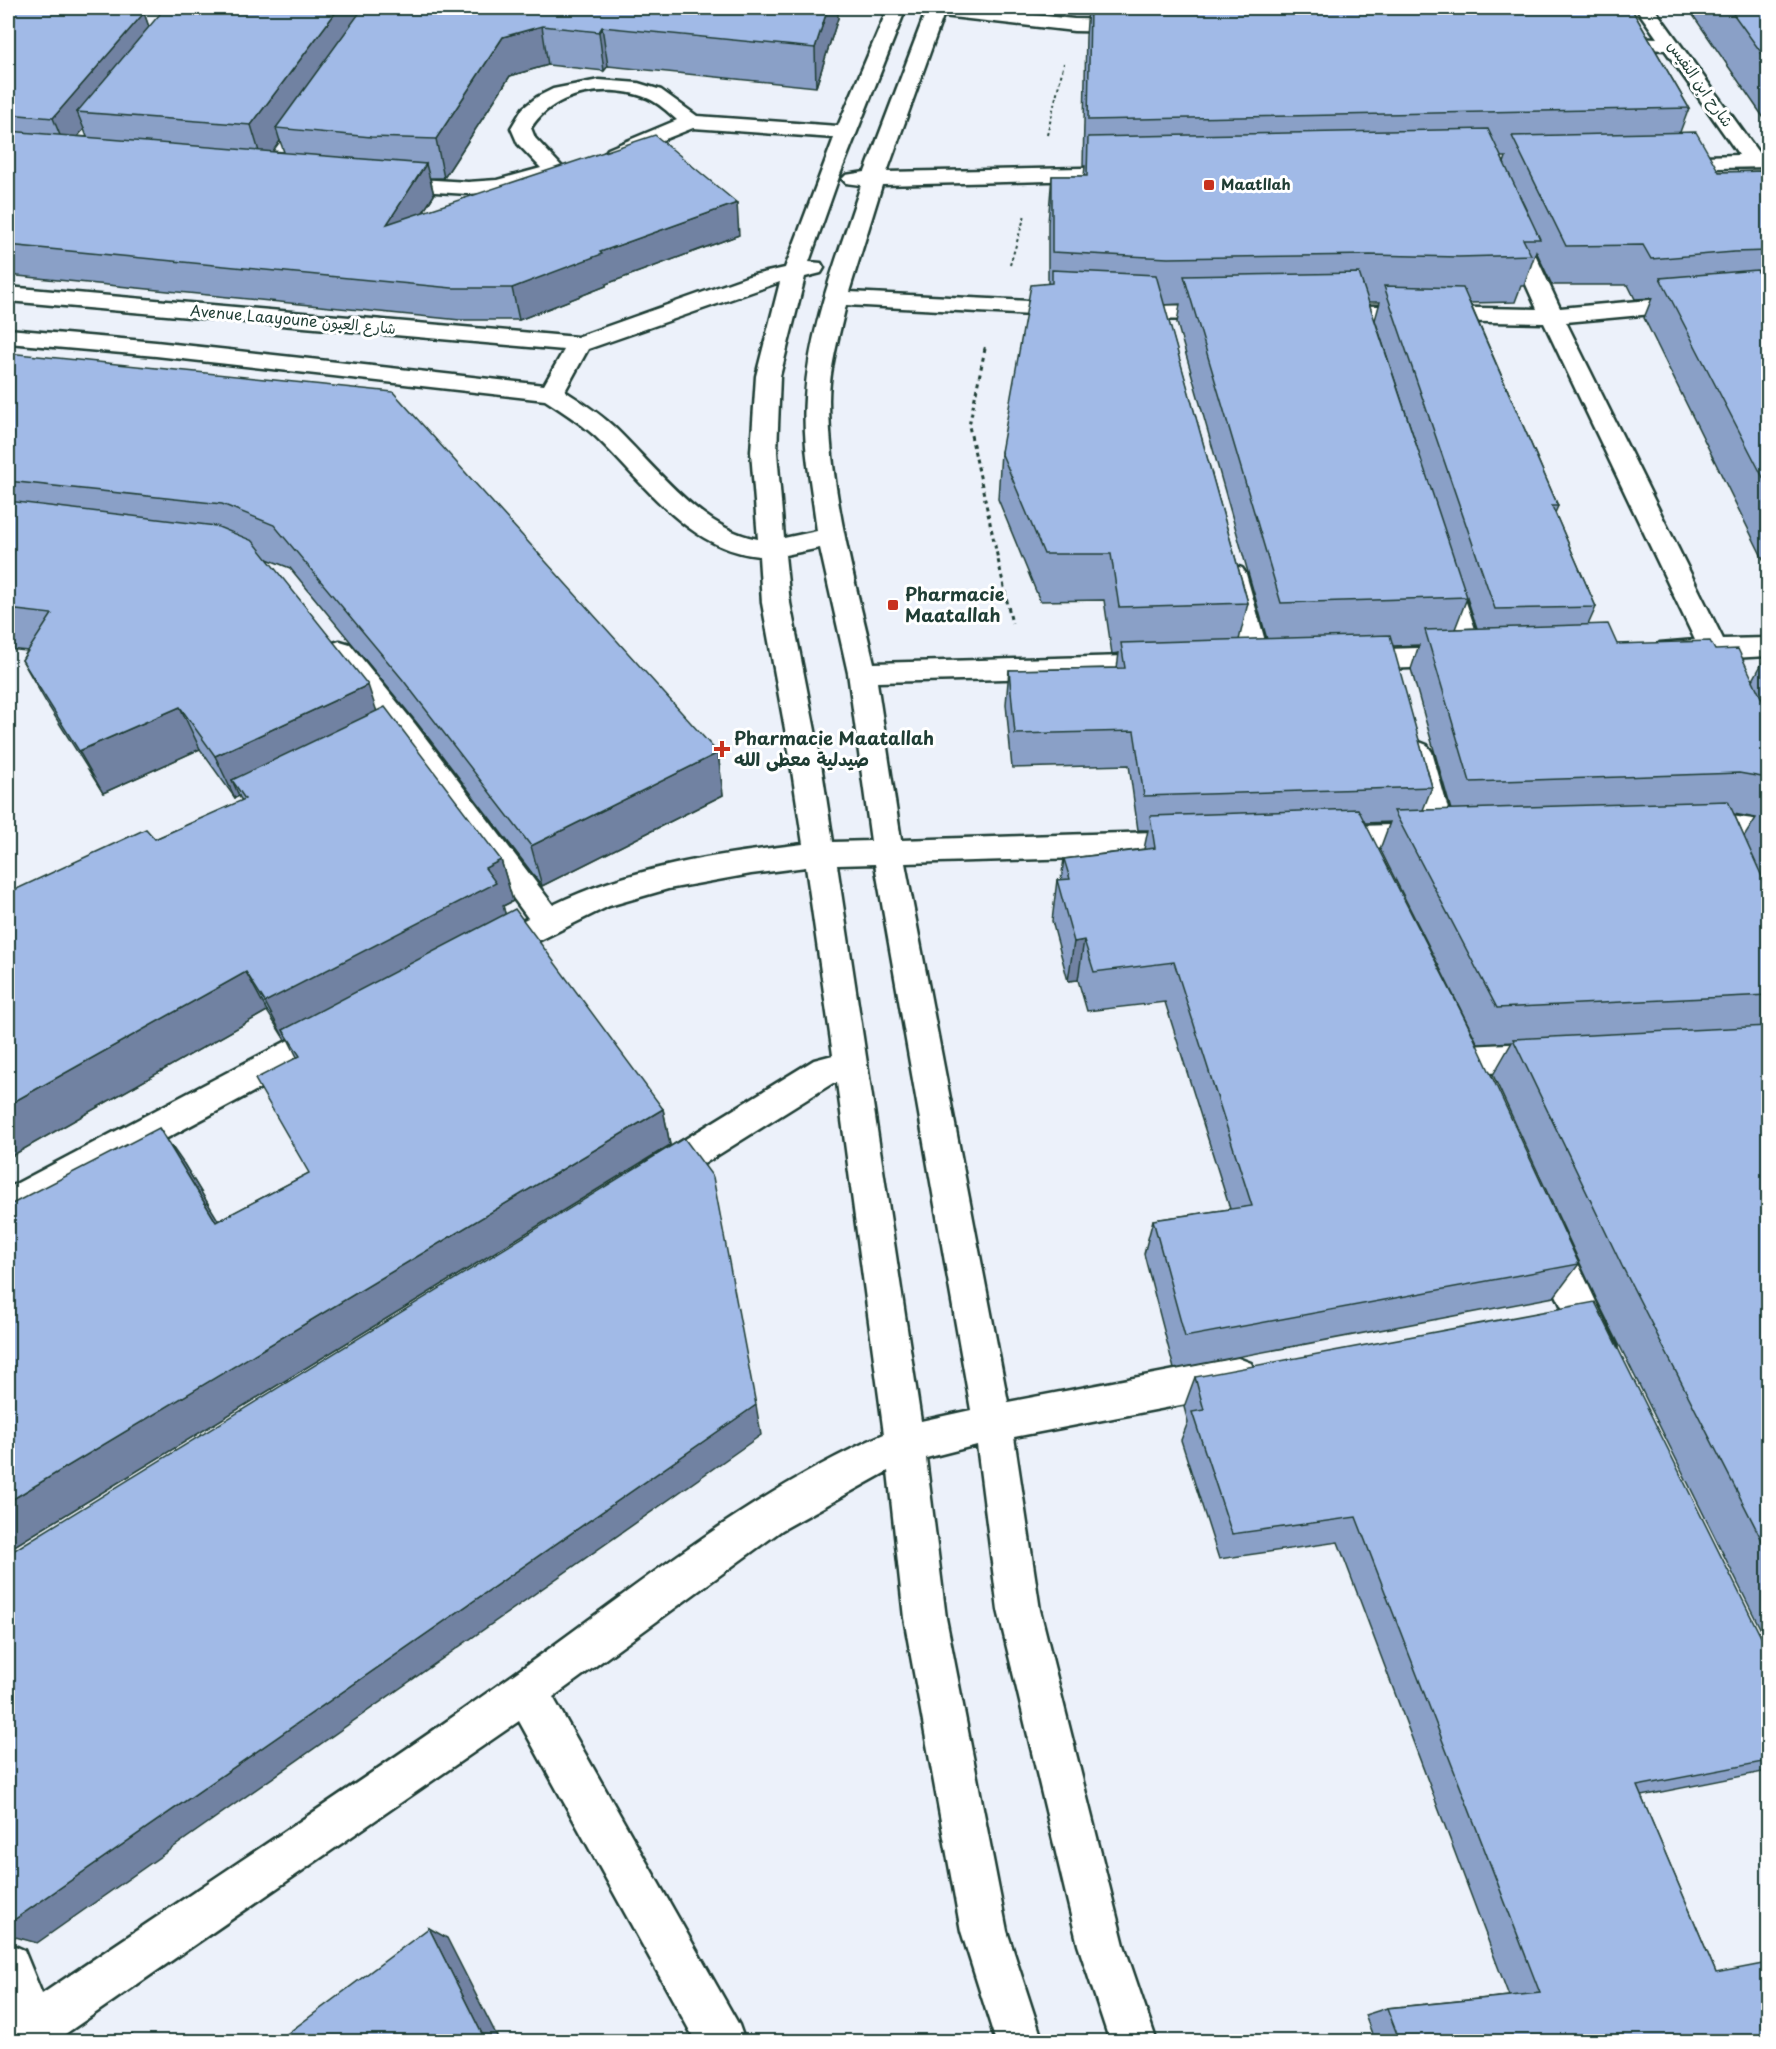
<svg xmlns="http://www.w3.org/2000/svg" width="1776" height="2049" font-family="'Playpen Sans','Playpen Sans Arabic',sans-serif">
	<rect width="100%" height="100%" fill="#ecf1fa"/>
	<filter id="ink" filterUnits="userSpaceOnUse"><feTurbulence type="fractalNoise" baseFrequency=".0167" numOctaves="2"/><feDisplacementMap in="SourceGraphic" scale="12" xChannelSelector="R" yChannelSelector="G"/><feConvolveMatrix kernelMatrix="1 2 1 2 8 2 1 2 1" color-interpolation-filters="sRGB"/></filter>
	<g filter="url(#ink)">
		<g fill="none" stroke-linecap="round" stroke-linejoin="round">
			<defs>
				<g id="minor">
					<path d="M 888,8 L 906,8 L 839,177 L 809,262 L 821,263 L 824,268 L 821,273 L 805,277 L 780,376 L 777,452 L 784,538 L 817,531 C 812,488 802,442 805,398 C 809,326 839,254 861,185 L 846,183 L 842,179 L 846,175 L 865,172 L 925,14 L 911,12 L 909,8 L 965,8 L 1074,19 L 1131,20 L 1138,22 L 1141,26 L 1138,30 L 1131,32 L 1074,31 L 943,16 L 887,172 L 1128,167 L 1135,169 L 1139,173 L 1135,177 L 1128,179 L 882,185 L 849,292 L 1071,303 L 1079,305 L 1083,310 L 1079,315 L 1071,317 L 846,305 C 839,336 829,369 829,400 C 829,489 854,577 874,663 L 1163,655 L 1173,658 L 1177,665 L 1173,672 L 1163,675 L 877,682 L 901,840 L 1188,831 L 1199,835 L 1203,843 L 1199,851 L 1188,855 L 905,863 L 1008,1402 L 1238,1358 L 1251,1363 L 1257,1376 L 1251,1389 L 1238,1394 L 1014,1437 L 1040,1610 L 1124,1945 L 1157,2042 L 1110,2042 L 1078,1945 L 998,1610 L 977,1445 L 926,1458 L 946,1618 L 1007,1931 L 1043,2042 L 996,2042 L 961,1931 L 904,1618 L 888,1471 L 782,1530 L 553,1697 L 739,2025 L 745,2042 L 696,2042 L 519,1721 L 58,2039 L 59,2042 L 8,2042 L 8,1943 L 24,1950 L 42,1994 C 199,1888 359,1784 514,1674 C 634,1589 749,1493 884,1434 L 837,1083 L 833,1083 L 667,1187 L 655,1191 L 643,1187 L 637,1176 L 643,1165 L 814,1060 L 833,1055 L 806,867 L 751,874 L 668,889 L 609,906 L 500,960 L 489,964 L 478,960 L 473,951 L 478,942 L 528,918 L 395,738 L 326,651 L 330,644 L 340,641 L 350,644 L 415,724 L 553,905 C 631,867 718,854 803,844 L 789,751 L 762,603 L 759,556 C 686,549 643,481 594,435 C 579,422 562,411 545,400 L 156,356 L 8,343 L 8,329 L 156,342 L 544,385 L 564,350 L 8,301 L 8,287 L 577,337 L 749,276 L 785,268 L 834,138 L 693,128 L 615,159 L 608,157 L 605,153 L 608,149 L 677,120 C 668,112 659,103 647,98 C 608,83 554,91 531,128 L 535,138 L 566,171 L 562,175 L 497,192 L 468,194 L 386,189 L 378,188 L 375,183 L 378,178 L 386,177 L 468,182 L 497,180 L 541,168 L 518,144 L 511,128 L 523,108 L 537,97 L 553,89 L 599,80 L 638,83 L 661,90 L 697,116 L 838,126 ZM 780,282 L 756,376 L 751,452 L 758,539 C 701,530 653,464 614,427 C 599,413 582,402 565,391 L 588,349 ZM 820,548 L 848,673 L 871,841 L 833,842 L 819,751 L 790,603 L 785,555 ZM 875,864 L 971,1410 L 921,1421 L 837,865 Z"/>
					<path d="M 1636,8 L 1654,8 L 1760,155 L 1768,155 L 1768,167 L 1668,169 L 1661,167 L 1658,163 L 1661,159 L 1668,157 L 1739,155 L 1665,50 L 1598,46 L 1595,42 L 1598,38 L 1605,36 L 1657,38 Z"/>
					<path d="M 1511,219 L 1519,221 L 1522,226 L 1560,308 L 1717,294 L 1768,292 L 1768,306 L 1717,308 L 1566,322 L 1723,639 L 1768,638 L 1768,656 L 1732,658 L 1736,666 L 1732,673 L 1722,676 L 1712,673 L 1704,659 L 1670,660 L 1660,657 L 1656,650 L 1660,643 L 1695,640 L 1544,323 L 1326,319 L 1318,317 L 1314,312 L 1318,307 L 1326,305 L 1537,309 L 1500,226 L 1503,221 Z"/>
					<path d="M 1122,305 L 1224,306 L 1232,308 L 1236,313 L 1232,318 L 1224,320 L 1122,319 L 1114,317 L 1110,312 L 1114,307 Z"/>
					<path d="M 1233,565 L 1242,568 L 1246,574 L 1271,662 L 1267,669 L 1257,672 L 1247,669 L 1243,662 L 1220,574 L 1224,568 Z"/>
					<path d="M 1445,569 L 1454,572 L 1458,578 L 1484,656 L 1480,663 L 1470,666 L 1352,670 L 1342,667 L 1338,660 L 1342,653 L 1352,650 L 1453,647 L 1432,578 L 1436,572 Z"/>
					<path d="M 1417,741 L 1427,745 L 1432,752 L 1455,834 L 1451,842 L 1428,846 L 1327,849 L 1316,846 L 1312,838 L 1316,830 L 1327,827 L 1422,824 L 1402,752 L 1407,745 Z"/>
					<path d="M 1716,814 L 1768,821 L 1768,843 L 1716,836 L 1696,837 L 1685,834 L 1681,826 L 1685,818 L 1696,815 Z"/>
					<path d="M 335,1018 L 347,1022 L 352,1032 L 347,1042 L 21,1216 L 8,1220 L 8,1188 L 323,1022 Z"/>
					<path d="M 1546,1042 L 1558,1046 L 1563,1056 L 1558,1066 L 1546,1070 L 1467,1074 L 1455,1070 L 1450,1060 L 1455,1050 L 1467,1046 Z"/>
					<path d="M 1549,1224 L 1562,1229 L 1611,1334 L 1617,1346 L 1611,1358 L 1598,1363 L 1585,1358 L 1531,1240 L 1536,1229 Z"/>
				</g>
			</defs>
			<use href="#minor" stroke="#1f3d34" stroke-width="5"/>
			<g stroke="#1f3d34" stroke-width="2" stroke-dasharray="3 3" stroke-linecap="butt">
				<path d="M 1047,135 L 1064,63"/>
				<path d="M 1010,265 L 1025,215"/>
				<path d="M 984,350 L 985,347"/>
			</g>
			<path stroke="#1f3d34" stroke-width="3" stroke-dasharray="4 4" stroke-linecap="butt" d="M 985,349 L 969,426 L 1012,624"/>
			<use href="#minor" fill="#fff" fill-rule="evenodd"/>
		</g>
		<g fill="#8aa0c7" stroke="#1f3d34" stroke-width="1.5" fill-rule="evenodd">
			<path d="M 8,8 L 144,13 L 149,27 L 838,18 L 816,87 L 608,66 L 604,71 L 548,65 L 510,76 L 444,178 L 430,178 L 434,195 L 423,212 L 739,235 L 606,284 L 606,286 L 519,320 L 460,320 L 8,275 ZM 84,129 L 87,137 L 77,136 ZM 280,141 L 284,152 L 272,151 Z"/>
			<path d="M 1088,8 L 1631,8 L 1689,108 L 1680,132 L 1719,172 L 1768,171 L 1768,569 L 1644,318 L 1652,298 L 1635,299 L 1628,285 L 1552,285 L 1536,251 L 1524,286 L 1521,286 L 1515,302 L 1470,303 L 1558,506 L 1555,513 L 1596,607 L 1588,625 L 1617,644 L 1715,650 L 1753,680 L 1768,652 L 1768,1644 L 1596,1298 L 1493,1075 L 1512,1042 L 1478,1044 L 1380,849 L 1390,822 L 1365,823 L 1579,1264 L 1554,1297 L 1174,1369 L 1144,1254 L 1153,1220 L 1230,1209 L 1165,1002 L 1087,1011 L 1078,980 L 1068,981 L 1052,921 L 1057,880 L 1061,880 L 1064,859 L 1144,849 L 1148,830 L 1138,830 L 1129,765 L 1012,768 L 1006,704 L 1009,670 L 1117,668 L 1119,653 L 1112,654 L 1104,600 L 1040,601 L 998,499 L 1001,452 L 1048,283 L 1048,223 L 1052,176 L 1084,176 L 1085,166 L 1083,166 L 1086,37 ZM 1501,157 L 1506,157 L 1504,163 ZM 1368,302 L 1380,302 L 1375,320 L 1417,447 ZM 1180,304 L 1177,323 L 1267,639 L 1239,640 L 1248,603 L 1164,305 ZM 1467,598 L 1477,628 L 1455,629 ZM 1419,645 L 1411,669 L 1451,810 L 1423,810 L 1432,787 L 1392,646 ZM 1734,814 L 1756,818 L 1744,837 Z"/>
			<path d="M 1688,8 L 1768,8 L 1768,124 Z"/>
			<path d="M 8,353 L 718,753 L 723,795 L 542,886 L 417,723 L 290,568 L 267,559 L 377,711 L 501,860 L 513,901 L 503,906 L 505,914 L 663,1109 L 670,1145 L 8,1550 L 8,1206 L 184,1164 L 218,1221 L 309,1173 L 297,1057 L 288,1039 L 285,1040 L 267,1011 L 8,1158 L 8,893 L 155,839 L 242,801 L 239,796 L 235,798 L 200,749 L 103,793 L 46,702 L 22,660 L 27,651 L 8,649 Z"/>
			<path d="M 1195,1377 L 1768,1651 L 1768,1771 L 1641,1796 L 1716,1973 L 1768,2042 L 1375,2042 L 1365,2015 L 1387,2008 L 1509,1996 L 1338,1542 L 1219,1559 L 1181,1440 L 1188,1422 L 1184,1407 Z"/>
		</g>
		<g fill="#7182a2" stroke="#1f3d34" stroke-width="1.5">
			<path d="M 339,8 L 377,8 L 276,128 L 280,141 L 263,165 L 251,125 Z"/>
			<path d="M 828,8 L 838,8 L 838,18 L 816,87 L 815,48 Z"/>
			<path d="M 144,13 L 155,44 L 77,112 L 84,129 L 66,150 L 53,118 Z"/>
			<path d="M 542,26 L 548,65 L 510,76 L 444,178 L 436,139 L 503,37 Z"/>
			<path d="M 602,27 L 608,66 L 604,71 L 599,32 Z"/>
			<path d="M 426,164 L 434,195 L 395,256 L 387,224 Z"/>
			<path d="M 737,203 L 739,235 L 606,284 L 606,286 L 519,320 L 512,288 L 600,252 Z"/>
			<path d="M 368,685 L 382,727 L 232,780 L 239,796 L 235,798 L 215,756 Z"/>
			<path d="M 180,707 L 200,749 L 103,793 L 79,751 Z"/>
			<path d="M 718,753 L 723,795 L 542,886 L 531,846 Z"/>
			<path d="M 501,860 L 513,901 L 503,906 L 508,923 L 283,1030 L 288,1039 L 285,1040 L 265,1002 L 485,868 Z"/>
			<path d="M 1084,940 L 1078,980 L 1068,981 L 1074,942 Z"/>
			<path d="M 246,972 L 267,1011 L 8,1158 L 8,1105 Z"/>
			<path d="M 663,1109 L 670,1145 L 8,1550 L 8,1502 Z"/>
			<path d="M 159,1128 L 184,1164 L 240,1256 L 216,1222 Z"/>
			<path d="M 756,1405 L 761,1435 L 37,1943 L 8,1935 L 8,1924 Z"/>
			<path d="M 429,1928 L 447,1938 L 500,2042 L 486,2042 Z"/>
		</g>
		<g fill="#a1bae7" stroke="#1f3d34" stroke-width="1.5">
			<path d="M 8,8 L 51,8 L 144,13 L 53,118 L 8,114 Z"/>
			<path d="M 165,8 L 339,8 L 251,125 L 77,112 Z"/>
			<path d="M 363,8 L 828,8 L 815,48 L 602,27 L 599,32 L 542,26 L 503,37 L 436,139 L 371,137 L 276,128 Z"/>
			<path d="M 1090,8 L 1631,8 L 1689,108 L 1088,120 Z"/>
			<path d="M 1729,8 L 1768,8 L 1768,62 Z"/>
			<path d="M 1488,129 L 1540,239 L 1523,239 L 1531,255 L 1459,257 L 1370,255 L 1168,258 L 1052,252 L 1052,176 L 1087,176 L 1088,137 Z"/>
			<path d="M 8,131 L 426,164 L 387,224 L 655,135 L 737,203 L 600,252 L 602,254 L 512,288 L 452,288 L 8,245 Z"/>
			<path d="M 1696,132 L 1719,172 L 1768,171 L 1768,251 L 1734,252 L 1651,259 L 1643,245 L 1566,246 L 1512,136 Z"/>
			<path d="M 1052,270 L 1156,275 L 1248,603 L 1119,607 L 1111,554 L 1044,554 L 1001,452 L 1031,285 L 1052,283 Z"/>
			<path d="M 1757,270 L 1768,288 L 1768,487 L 1660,278 Z"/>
			<path d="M 1359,273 L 1467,597 L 1281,603 L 1184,276 Z"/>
			<path d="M 1384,286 L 1463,288 L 1558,506 L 1552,506 L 1596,607 L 1495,609 Z"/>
			<path d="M 8,353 L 393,392 L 718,753 L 531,846 L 403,680 L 274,525 L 222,504 L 8,481 Z"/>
			<path d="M 8,501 L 216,526 L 253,541 L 368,685 L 215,756 L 180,707 L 79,751 L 22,660 L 52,614 L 8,609 Z"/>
			<path d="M 1608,624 L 1617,644 L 1710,641 L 1715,650 L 1738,649 L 1768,712 L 1768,778 L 1739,773 L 1470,782 L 1425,630 Z"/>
			<path d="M 1390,635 L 1432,787 L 1144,796 L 1134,731 L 1015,734 L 1009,670 L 1125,668 L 1121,643 Z"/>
			<path d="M 385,707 L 501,860 L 485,868 L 496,883 L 265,1002 L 246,972 L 8,1105 L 8,893 L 146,829 L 155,839 L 245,799 L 232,780 Z"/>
			<path d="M 1728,801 L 1768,890 L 1768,995 L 1497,1008 L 1394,811 Z"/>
			<path d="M 1765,804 L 1768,804 L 1768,812 Z"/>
			<path d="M 1358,809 L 1467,1023 L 1579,1264 L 1185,1337 L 1153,1220 L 1252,1206 L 1174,962 L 1094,972 L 1084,940 L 1074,942 L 1057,880 L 1070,879 L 1064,859 L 1155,848 L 1150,816 Z"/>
			<path d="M 515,909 L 663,1109 L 8,1502 L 8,1206 L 159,1128 L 216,1222 L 309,1173 L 255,1079 L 300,1056 L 283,1030 Z"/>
			<path d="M 1768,1026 L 1768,1552 L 1622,1266 L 1513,1039 Z"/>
			<path d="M 684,1138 L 713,1177 L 756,1405 L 8,1924 L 8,1554 Z"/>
			<path d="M 1595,1302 L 1768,1651 L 1768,1761 L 1637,1786 L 1716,1973 L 1768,1963 L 1768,2042 L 1400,2042 L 1387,2008 L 1540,1993 L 1356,1517 L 1232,1534 L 1192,1412 L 1204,1410 L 1195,1377 Z"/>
			<path d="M 429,1928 L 486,2042 L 276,2042 Z"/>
		</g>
	</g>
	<g fill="#c8321e" stroke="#fff" stroke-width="2">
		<rect x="1203" y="179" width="12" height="12" rx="3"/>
		<rect x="887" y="599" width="12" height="12" rx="3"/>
		<path d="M719 740h6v6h6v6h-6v6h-6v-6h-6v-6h6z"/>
	</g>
	<g text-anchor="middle" stroke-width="6" stroke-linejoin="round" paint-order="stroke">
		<g font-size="15" fill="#1f3d34" stroke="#fff">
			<text transform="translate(1700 84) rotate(55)" y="5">شارح ابن النفيس</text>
			<text transform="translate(293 320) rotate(5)" y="5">Avenue Laayoune شارع العيون</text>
		</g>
		<g font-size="15" font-weight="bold" fill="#1f3d34" stroke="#fff" text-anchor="start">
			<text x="1221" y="190">Maatllah</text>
		</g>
		<g font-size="18" font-weight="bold" fill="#1f3d34" stroke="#fff" text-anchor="start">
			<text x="905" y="601">Pharmacie<tspan x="905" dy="21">Maatallah</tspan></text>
			<text x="734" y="745">Pharmacie Maatallah<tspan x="734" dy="21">صيدلية معطى الله</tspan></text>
		</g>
	</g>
	<rect width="1776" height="2049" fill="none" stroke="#fff" stroke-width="30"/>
	<rect x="15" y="15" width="1746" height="2019" fill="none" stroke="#1f3d34" stroke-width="2" filter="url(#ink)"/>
</svg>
